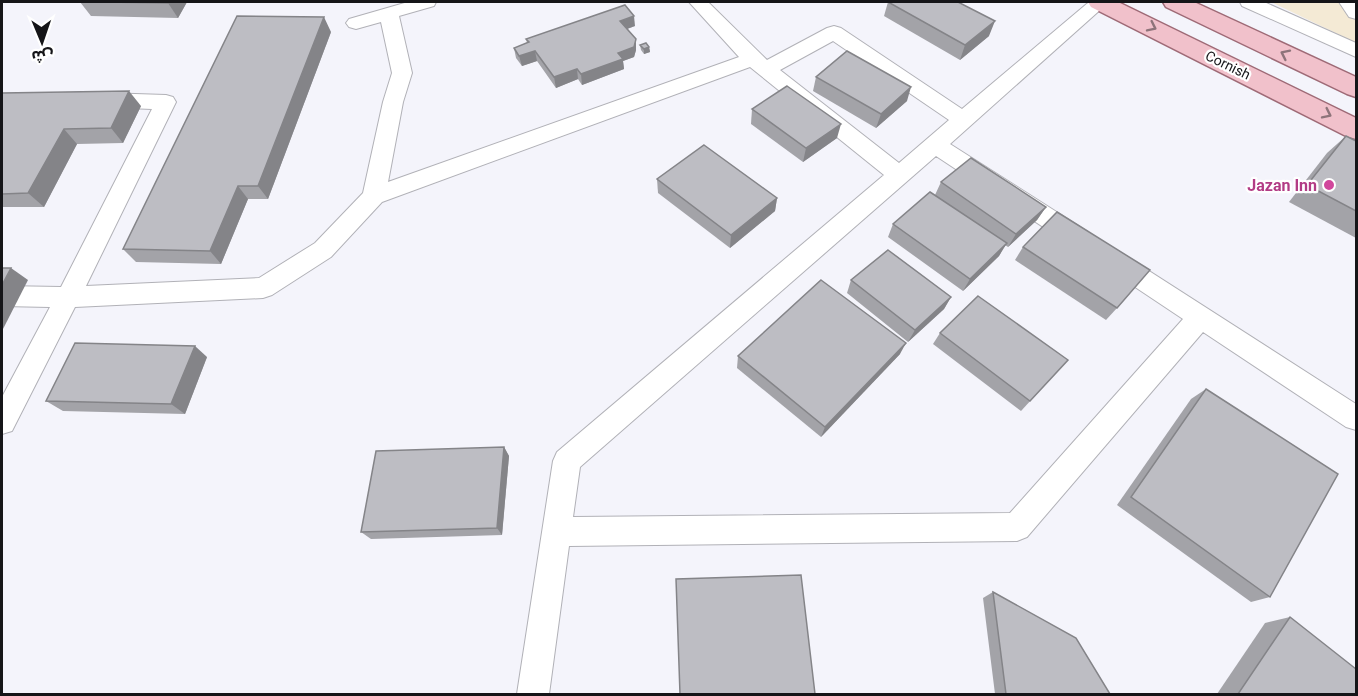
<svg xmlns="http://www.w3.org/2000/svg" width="1358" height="696" font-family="Roboto,'Noto Sans Arabic',sans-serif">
	<rect width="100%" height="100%" fill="#f4f4fb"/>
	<path fill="#f4ead5" d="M 1271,2 L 1356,2 L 1356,43 L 1342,36 Z"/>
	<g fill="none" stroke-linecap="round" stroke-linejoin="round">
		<defs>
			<g id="minor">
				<path d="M 408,2 L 436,2 L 434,6 L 399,16 L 412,73 L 403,102 L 388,182 L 739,57 L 689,2 L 708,2 L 767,60 L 827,28 L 834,26 L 841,28 L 962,109 L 1089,2 L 1109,2 L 950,144 L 1088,232 L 1092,239 L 1088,246 L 1080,248 L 1072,246 L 936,156 L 580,467 L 573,517 L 1010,513 L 1183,319 L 1105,267 L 1101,260 L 1105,253 L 1113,250 L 1121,253 L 1356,404 L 1356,430 L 1346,427 L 1203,332 L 1027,537 L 1017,541 L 569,546 L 549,694 L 517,694 L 553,461 L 557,452 L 884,175 L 750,67 L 382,202 L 331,257 L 272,295 L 263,298 L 75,307 L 12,431 L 2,434 L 2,397 L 50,307 L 2,306 L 2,286 L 61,287 L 152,109 L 104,107 L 97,105 L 94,100 L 97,95 L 104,93 L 166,95 L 173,97 L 176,102 L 86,286 L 259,278 L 315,243 L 363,193 L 383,102 L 392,73 L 381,22 L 356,29 L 349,27 L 346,23 L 349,19 ZM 833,41 L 949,120 L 899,163 L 780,70 Z"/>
				<path d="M 1240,2 L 1264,2 L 1356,43 L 1356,57 L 1242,6 Z"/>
				<path d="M 1339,2 L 1356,2 L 1356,19 L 1349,17 Z"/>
			</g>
			<g id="major">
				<path d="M 1088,2 L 1118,2 L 1356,118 L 1356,139 L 1346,136 L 1091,7 Z"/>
				<path d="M 1163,2 L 1194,2 L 1356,77 L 1356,97 L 1347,94 L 1166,7 Z"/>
			</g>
		</defs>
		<use href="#minor" stroke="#b1b1b7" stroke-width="2"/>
		<use href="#major" stroke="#9e6a76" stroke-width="3"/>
		<use href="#minor" fill="#fff" fill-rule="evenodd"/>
		<use href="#major" fill="#f1c1cb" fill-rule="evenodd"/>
	</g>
	<g fill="#a3a3a8">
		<path d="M 80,2 L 187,2 L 178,18 L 91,16 Z"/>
		<path d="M 888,2 L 989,36 L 960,60 L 884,16 Z"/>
		<path d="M 635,26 L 627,29 L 636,39 L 636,50 L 634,57 L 623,61 L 624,69 L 582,85 L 578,79 L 556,88 L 537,61 L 522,66 L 516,58 L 514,48 L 527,43 L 526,39 Z"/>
		<path d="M 331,32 L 268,199 L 248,199 L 221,264 L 136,262 L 123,249 Z"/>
		<path d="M 640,45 L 649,47 L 650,52 L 644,54 L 641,50 Z"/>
		<path d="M 816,77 L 907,101 L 876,128 L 813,91 Z"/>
		<path d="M 2,93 L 141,106 L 123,143 L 77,144 L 44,207 L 2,207 Z"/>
		<path d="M 752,109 L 837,138 L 803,162 L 751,124 Z"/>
		<path d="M 1346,136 L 1356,141 L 1356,238 L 1289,202 L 1327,153 Z"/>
		<path d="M 657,179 L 777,198 L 775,211 L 730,248 L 658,193 Z"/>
		<path d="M 941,182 L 1046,207 L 1037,220 L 1008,247 L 1005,245 L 999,256 L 963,291 L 888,237 L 893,224 L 935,195 Z"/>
		<path d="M 1023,247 L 1117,308 L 1106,320 L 1015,260 Z"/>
		<path d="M 851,280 L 951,297 L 944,309 L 908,342 L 847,293 Z"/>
		<path d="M 940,333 L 1068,360 L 1021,411 L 933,344 Z"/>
		<path d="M 900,354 L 821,437 L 737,368 L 738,356 Z"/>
		<path d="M 207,357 L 185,414 L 63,411 L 46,401 Z"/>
		<path d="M 1206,389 L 1270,597 L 1251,602 L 1117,505 L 1191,399 Z"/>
		<path d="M 504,447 L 509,456 L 502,535 L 371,539 L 361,532 Z"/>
		<path d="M 993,592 L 1110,694 L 995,694 L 983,598 Z"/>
		<path d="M 1290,617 L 1356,694 L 1217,694 L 1265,623 Z"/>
	</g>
	<g fill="#848488">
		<path d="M 169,2 L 187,2 L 178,18 L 168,3 Z"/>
		<path d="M 634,16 L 635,26 L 621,31 L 620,21 Z"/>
		<path d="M 324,17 L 331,32 L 268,199 L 258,186 Z"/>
		<path d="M 995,21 L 989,36 L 960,60 L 965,45 Z"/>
		<path d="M 636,39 L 636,50 L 634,57 L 623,61 L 624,69 L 582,85 L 581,74 L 618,53 Z"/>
		<path d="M 649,47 L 650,52 L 644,54 L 644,49 Z"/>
		<path d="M 535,51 L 537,61 L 522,66 L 519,56 Z"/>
		<path d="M 577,69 L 578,79 L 556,88 L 554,77 Z"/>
		<path d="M 911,87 L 907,101 L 876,128 L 881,114 Z"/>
		<path d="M 129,91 L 141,106 L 123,143 L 111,128 Z"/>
		<path d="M 841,124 L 837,138 L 803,162 L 806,148 Z"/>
		<path d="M 64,129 L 77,144 L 44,207 L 28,193 Z"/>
		<path d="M 238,186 L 248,199 L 221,264 L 210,251 Z"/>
		<path d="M 777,198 L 775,211 L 730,248 L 731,235 Z"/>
		<path d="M 1046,207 L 1037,220 L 1008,247 L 1016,234 Z"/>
		<path d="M 1007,243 L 999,256 L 963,291 L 970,279 Z"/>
		<path d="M 11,268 L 28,280 L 2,331 L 2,285 Z"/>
		<path d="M 951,297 L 944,309 L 908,342 L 915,330 Z"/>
		<path d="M 906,343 L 900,354 L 821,437 L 825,427 Z"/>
		<path d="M 195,346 L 207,357 L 185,414 L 171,404 Z"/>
		<path d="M 504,447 L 509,456 L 502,535 L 497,528 Z"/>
	</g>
	<g fill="#bdbdc3" stroke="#848488" stroke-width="1.5">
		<path d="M 104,2 L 169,2 L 168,3 Z"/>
		<path d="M 888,2 L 958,2 L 995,21 L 965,45 Z"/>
		<path d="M 625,5 L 634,16 L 620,21 L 636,39 L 634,47 L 618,53 L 623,59 L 581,74 L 577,69 L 554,77 L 535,51 L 519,56 L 514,48 L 529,42 L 526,39 Z"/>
		<path d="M 237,16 L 324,17 L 258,186 L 238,186 L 210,251 L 123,249 Z"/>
		<path d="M 646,43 L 649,47 L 644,49 L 640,45 Z"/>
		<path d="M 847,51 L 911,87 L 881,114 L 816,77 Z"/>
		<path d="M 787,86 L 841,124 L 806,148 L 752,109 Z"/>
		<path d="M 129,91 L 111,128 L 64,129 L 28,193 L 2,194 L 2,93 Z"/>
		<path d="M 1346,136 L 1356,141 L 1356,211 L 1307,185 Z"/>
		<path d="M 704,145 L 777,198 L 731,235 L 657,179 Z"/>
		<path d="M 971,158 L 1046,207 L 1016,234 L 941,182 Z"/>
		<path d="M 930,192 L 1007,243 L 970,279 L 893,224 Z"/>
		<path d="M 1057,212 L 1150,270 L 1117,308 L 1023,247 Z"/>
		<path d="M 888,250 L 951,297 L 915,330 L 851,280 Z"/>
		<path d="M 2,268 L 11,268 L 2,285 Z"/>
		<path d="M 821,280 L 906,343 L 825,427 L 738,356 Z"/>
		<path d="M 978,296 L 1068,360 L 1030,401 L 940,333 Z"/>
		<path d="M 75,343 L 195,346 L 171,404 L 46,401 Z"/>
		<path d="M 1206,389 L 1338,474 L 1270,597 L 1131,497 Z"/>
		<path d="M 504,447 L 497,528 L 361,532 L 376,451 Z"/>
		<path d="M 801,575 L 815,694 L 680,694 L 676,579 Z"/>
		<path d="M 993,592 L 1076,638 L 1110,694 L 1006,694 Z"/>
		<path d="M 1290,617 L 1356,669 L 1356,694 L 1238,694 Z"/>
	</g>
	<defs><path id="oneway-chevron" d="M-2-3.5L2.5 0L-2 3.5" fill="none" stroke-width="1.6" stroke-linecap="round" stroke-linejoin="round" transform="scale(1.5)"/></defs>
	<g stroke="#8e747a">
		<use href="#oneway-chevron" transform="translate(1152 27) rotate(26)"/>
		<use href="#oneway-chevron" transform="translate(1285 54) rotate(-154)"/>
		<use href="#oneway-chevron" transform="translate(1327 114) rotate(26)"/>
	</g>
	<circle fill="#d1479c" stroke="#fff" stroke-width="2" cx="1329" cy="185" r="6"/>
	<g text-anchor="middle" stroke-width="4.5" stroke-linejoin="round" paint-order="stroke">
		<g font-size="14" fill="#151518" stroke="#fff">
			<text transform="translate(1228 65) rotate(26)" y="5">Cornish</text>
		</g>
		<g font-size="16" font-weight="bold" fill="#b23c85" stroke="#fff" text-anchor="end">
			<text x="1317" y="191">Jazan Inn</text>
		</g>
	</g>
	<rect width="1358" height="696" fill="none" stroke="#151518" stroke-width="6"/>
	<g transform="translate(42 42) rotate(178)" stroke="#ffffff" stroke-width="4.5" paint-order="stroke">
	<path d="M0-4.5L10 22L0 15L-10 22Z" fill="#151518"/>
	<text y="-9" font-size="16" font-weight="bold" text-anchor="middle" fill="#151518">ش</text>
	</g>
</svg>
